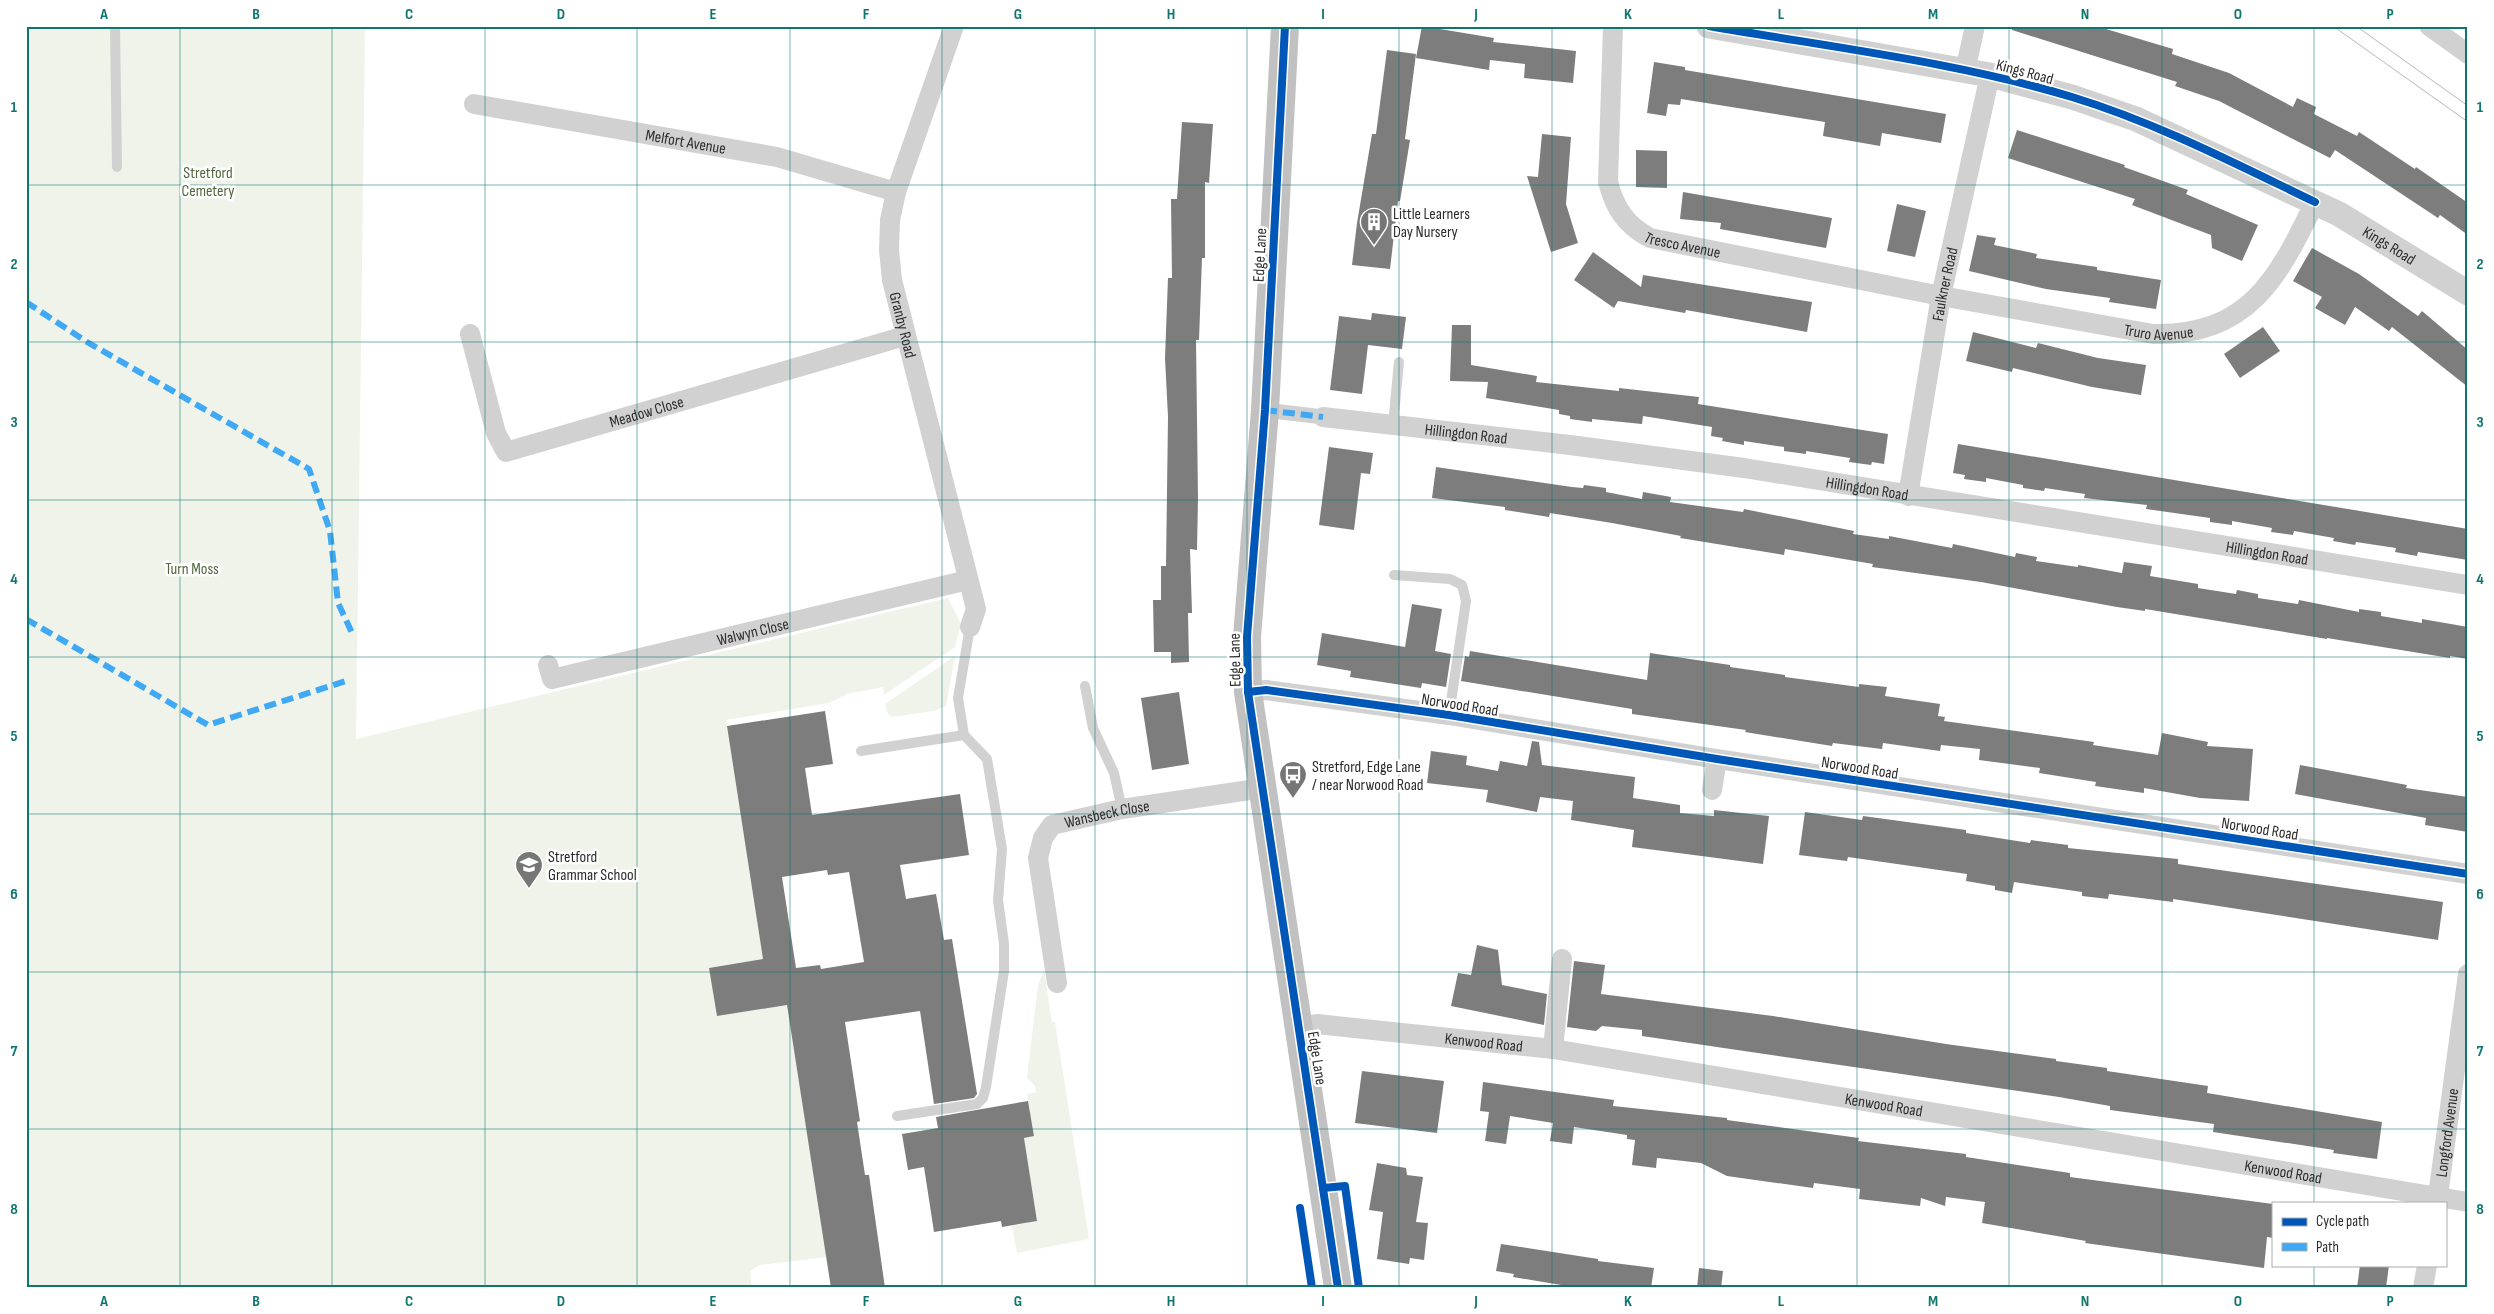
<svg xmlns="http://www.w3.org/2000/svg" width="2494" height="1314" font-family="'Sofia Sans Condensed',sans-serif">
	<rect width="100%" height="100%" fill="#fff"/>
	<g fill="#eff3ea">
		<path d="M 26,26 L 365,26 L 356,739 L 948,598 L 961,624 L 955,647 L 884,695 L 883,687 L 847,694 L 829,703 L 726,720 L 763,959 L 709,968 L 717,1015 L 787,1005 L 827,1257 L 760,1265 L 750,1271 L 752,1288 L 26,1288 Z"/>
		<path d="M 955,656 L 946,706 L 934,711 L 891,717 L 887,712 L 885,704 Z"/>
		<path d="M 1044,970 L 1052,1022 L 1055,1022 L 1089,1239 L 1017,1253 L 1012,1226 L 1037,1221 L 1024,1138 L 1034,1136 L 1027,1094 L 1036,1092 L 1035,1086 L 1027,1078 L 1038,985 Z"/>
	</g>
	<g fill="#7d7d7d" fill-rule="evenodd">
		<path d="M 1422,26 L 1494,38 L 1493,42 L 1576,51 L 1573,83 L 1524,78 L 1525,64 L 1490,60 L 1489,70 L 1416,58 Z"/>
		<path d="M 2012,26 L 2096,26 L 2173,49 L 2172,54 L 2229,73 L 2293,107 L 2297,98 L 2316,107 L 2314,114 L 2357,136 L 2359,132 L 2415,169 L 2416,167 L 2468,203 L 2468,235 L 2440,215 L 2438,218 L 2335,150 L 2330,158 L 2219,101 L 2175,86 L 2177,82 L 2012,30 Z"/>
		<path d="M 1387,50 L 1416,54 L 1405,139 L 1410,140 L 1400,201 L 1398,201 L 1390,269 L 1352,265 L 1357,223 L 1372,134 L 1376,134 Z"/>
		<path d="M 1654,62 L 1685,67 L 1685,70 L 1946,114 L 1941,143 L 1882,133 L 1880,146 L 1823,136 L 1825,122 L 1681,99 L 1680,105 L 1668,104 L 1666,116 L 1647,113 Z"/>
		<path d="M 1182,122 L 1213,124 L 1209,183 L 1205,182 L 1205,258 L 1202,258 L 1199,340 L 1196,340 L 1198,499 L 1197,550 L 1190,549 L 1192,613 L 1188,613 L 1189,662 L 1171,663 L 1171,652 L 1154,652 L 1153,600 L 1161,600 L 1161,566 L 1166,566 L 1168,417 L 1165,358 L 1168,278 L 1172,278 L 1171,199 L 1177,199 Z"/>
		<path d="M 2017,130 L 2125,165 L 2124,167 L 2188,190 L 2186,194 L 2258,225 L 2242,261 L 2212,248 L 2211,235 L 2132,205 L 2135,199 L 2008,158 Z"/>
		<path d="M 1542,134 L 1571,137 L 1566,204 L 1578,243 L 1551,252 L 1527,176 L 1538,177 Z"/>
		<path d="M 1636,150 L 1667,151 L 1667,188 L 1636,187 Z"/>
		<path d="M 1683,192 L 1832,218 L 1826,248 L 1720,229 L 1721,223 L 1680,219 Z"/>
		<path d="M 1897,204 L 1926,211 L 1915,257 L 1887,251 Z"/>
		<path d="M 1977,235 L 1996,238 L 1994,245 L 2037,254 L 2036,258 L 2097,267 L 2097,270 L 2161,280 L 2156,309 L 2109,302 L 2110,298 L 2046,289 L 1969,271 Z"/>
		<path d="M 2312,248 L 2359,274 L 2418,316 L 2422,311 L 2468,350 L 2468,387 L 2392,327 L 2389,331 L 2355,307 L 2345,325 L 2315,308 L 2322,297 L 2293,281 Z"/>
		<path d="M 1593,252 L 1641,287 L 1643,275 L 1812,302 L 1807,332 L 1686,310 L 1685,313 L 1618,301 L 1614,308 L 1574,280 Z"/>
		<path d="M 1372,313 L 1406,317 L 1402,349 L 1368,345 L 1362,394 L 1330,390 L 1339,316 L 1371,320 Z"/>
		<path d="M 1452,325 L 1471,325 L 1471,365 L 1537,376 L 1536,382 L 1619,391 L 1619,388 L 1699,397 L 1698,404 L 1888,434 L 1884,464 L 1872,462 L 1871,465 L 1849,462 L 1850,458 L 1806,451 L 1806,454 L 1784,451 L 1784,447 L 1744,441 L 1744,445 L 1722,441 L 1723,438 L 1711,436 L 1712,427 L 1643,416 L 1642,424 L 1592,419 L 1592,422 L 1570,419 L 1570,416 L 1559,414 L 1559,410 L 1486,398 L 1488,382 L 1450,381 Z"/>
		<path d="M 2263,327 L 2280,351 L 2240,378 L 2224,354 Z"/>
		<path d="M 1973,332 L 2036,348 L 2038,343 L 2098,358 L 2146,365 L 2141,395 L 2092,387 L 2013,368 L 2012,372 L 1966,361 Z"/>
		<path d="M 1958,444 L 2468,529 L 2468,560 L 2418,552 L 2417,556 L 2395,552 L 2396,548 L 2356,542 L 2355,545 L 2333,541 L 2334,538 L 2294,531 L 2293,535 L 2271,532 L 2272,528 L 2232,521 L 2232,525 L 2210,522 L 2210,518 L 2146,509 L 2147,505 L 2084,498 L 2085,494 L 2045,488 L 2044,491 L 2023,488 L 2023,485 L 1986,478 L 1986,482 L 1964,479 L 1965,475 L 1953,473 Z"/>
		<path d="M 1329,447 L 1373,453 L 1370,474 L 1361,473 L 1354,530 L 1319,525 Z"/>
		<path d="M 1436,467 L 1572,487 L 1583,488 L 1584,485 L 1606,488 L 1606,492 L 1642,499 L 1643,492 L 1671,497 L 1670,502 L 1743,512 L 1744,509 L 1854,531 L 1853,534 L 1889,539 L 1889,536 L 1952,548 L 1953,544 L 2015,557 L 2016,553 L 2037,557 L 2036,561 L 2078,567 L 2078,565 L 2122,573 L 2124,562 L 2152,566 L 2150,576 L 2198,584 L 2198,588 L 2236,594 L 2237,590 L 2258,594 L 2258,598 L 2298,604 L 2299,600 L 2359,612 L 2359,609 L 2381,612 L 2381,616 L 2422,623 L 2422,619 L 2468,627 L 2468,659 L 2450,656 L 2450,658 L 2327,638 L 2327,639 L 2145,609 L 2145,611 L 2117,607 L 1981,582 L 1872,567 L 1873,564 L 1785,549 L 1784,555 L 1680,538 L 1681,536 L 1612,523 L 1550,513 L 1549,517 L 1505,510 L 1505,507 L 1432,498 Z"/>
		<path d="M 1412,604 L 1442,609 L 1435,651 L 1451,654 L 1446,687 L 1422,683 L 1421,688 L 1350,677 L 1351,671 L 1317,665 L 1322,633 L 1405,647 Z"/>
		<path d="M 1470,651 L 1647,680 L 1650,653 L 1730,665 L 1730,667 L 1785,675 L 1785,677 L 1859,687 L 1859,684 L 1887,687 L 1885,696 L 1940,704 L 1938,716 L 1945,717 L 1944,721 L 2094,742 L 2093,745 L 2158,755 L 2162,733 L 2208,742 L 2207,746 L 2253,749 L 2249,801 L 2200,798 L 2144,788 L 2144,793 L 2095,786 L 2096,782 L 2039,773 L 2040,768 L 1979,760 L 1980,749 L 1941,745 L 1940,751 L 1883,743 L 1882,749 L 1833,743 L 1832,746 L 1745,732 L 1746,730 L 1632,714 L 1632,709 L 1461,681 L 1465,656 L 1469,657 Z"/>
		<path d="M 1179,692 L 1189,764 L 1152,770 L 1141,698 Z"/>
		<path d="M 825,711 L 833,764 L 805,768 L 812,815 L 960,794 L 969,855 L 900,865 L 906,899 L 936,894 L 944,940 L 952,939 L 977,1094 L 974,1098 L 934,1104 L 920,1011 L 845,1022 L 860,1121 L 857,1122 L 865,1175 L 869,1175 L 885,1288 L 831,1288 L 787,1005 L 717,1016 L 709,968 L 763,959 L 727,726 ZM 827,870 L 828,875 L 849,872 L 864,962 L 821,969 L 820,965 L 796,968 L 782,877 Z"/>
		<path d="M 1532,741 L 1539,742 L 1542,765 L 1635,777 L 1633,798 L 1680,805 L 1680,813 L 1714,816 L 1714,810 L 1769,816 L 1763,864 L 1632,847 L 1634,830 L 1571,820 L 1573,801 L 1540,797 L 1537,812 L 1486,802 L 1488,790 L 1427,783 L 1431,751 L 1467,756 L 1466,765 L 1498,771 L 1500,761 L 1527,766 Z"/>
		<path d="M 2300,765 L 2407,785 L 2406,788 L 2468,797 L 2468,832 L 2425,825 L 2426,818 L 2295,794 Z"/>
		<path d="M 1805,812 L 1862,820 L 1863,816 L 1966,830 L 1966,833 L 2030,843 L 2031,840 L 2068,845 L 2068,848 L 2178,859 L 2178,864 L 2443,902 L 2438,940 L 2173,899 L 2173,902 L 2109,894 L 2108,899 L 2082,896 L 2082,892 L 2014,882 L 2012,893 L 1995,890 L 1995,886 L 1966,881 L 1967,874 L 1848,857 L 1847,861 L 1799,855 Z"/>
		<path d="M 1477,945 L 1498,950 L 1502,985 L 1547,994 L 1544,1025 L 1451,1006 L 1458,973 L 1471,975 Z"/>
		<path d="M 1574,961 L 1605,965 L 1601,994 L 1773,1016 L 1946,1044 L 2056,1059 L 2056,1061 L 2107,1068 L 2107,1071 L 2208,1086 L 2207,1093 L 2382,1122 L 2377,1159 L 2333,1153 L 2334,1150 L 2213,1132 L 2214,1124 L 2110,1110 L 2110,1106 L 2059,1097 L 1642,1036 L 1642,1030 L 1602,1026 L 1596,1031 L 1567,1027 Z"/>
		<path d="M 1362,1071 L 1444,1081 L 1437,1133 L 1355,1123 Z"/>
		<path d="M 1483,1082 L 1614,1100 L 1613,1106 L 1727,1118 L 1727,1120 L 1859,1138 L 1858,1141 L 1966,1154 L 1966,1157 L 2070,1173 L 2070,1177 L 2273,1204 L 2273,1238 L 2267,1237 L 2264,1268 L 2236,1264 L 2085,1243 L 2086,1241 L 1982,1223 L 1985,1202 L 1946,1197 L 1945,1206 L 1921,1198 L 1920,1206 L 1859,1199 L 1860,1189 L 1814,1183 L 1813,1188 L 1727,1176 L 1701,1163 L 1657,1158 L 1656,1168 L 1632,1165 L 1635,1140 L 1627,1139 L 1627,1135 L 1574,1127 L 1572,1144 L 1550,1141 L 1553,1123 L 1510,1116 L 1506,1144 L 1485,1141 L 1489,1112 L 1480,1111 Z"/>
		<path d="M 1028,1101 L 1034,1136 L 1024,1138 L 1037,1221 L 1002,1227 L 1001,1221 L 934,1232 L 924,1167 L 908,1170 L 902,1134 L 938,1128 L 936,1117 Z"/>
		<path d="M 1377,1163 L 1406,1168 L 1407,1175 L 1423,1177 L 1416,1222 L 1428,1223 L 1424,1260 L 1410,1258 L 1409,1264 L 1377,1259 L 1383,1212 L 1369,1210 Z"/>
		<path d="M 1501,1244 L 1598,1259 L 1598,1261 L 1654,1268 L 1651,1288 L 1579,1288 L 1513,1277 L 1514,1274 L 1496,1271 Z"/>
		<path d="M 2360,1265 L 2389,1265 L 2386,1288 L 2357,1288 Z"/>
		<path d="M 1699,1268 L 1723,1271 L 1721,1288 L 1697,1288 Z"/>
	</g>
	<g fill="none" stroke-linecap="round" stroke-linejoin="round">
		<g stroke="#d1d1d1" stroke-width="10">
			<path d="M 115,26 L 117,167"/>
			<path d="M 1393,425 L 1399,362"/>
			<path d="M 1394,575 L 1450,579 L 1462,585 L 1466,601 L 1449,715"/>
			<path d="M 1085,686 L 1093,728 L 1114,773 L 1122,809"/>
			<path d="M 861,751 L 964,735"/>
			<path d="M 897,1116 L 977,1104 L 983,1098 L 986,1087 L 1004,971 L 1004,944 L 998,900 L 1002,849 L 987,759 L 964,735 L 958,698 L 970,627"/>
		</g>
		<path stroke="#d1d1d1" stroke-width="15" d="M 1265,410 L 1323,417"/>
		<g stroke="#d1d1d1" stroke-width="20">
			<path id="s1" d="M 954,26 L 896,192 L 890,220 L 889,250 L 892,280 L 976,609 L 970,627"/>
			<path id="s2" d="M 1613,26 L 1608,182 C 1615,209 1626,225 1650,238 L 1941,296 L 2153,334 C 2249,336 2278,278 2315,202"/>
			<path d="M 2429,26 L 2468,54"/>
			<path d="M 1965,71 L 1975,26"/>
			<path id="s3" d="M 474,104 L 777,157 L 896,192"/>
			<path id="s4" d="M 470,334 L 496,433 L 506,452 L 905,336"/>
			<path id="s5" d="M 1323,417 L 1570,445 L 1744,468 L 2468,585"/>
			<path id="s6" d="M 1908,496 L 1941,296 L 1990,75"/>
			<path id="s7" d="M 548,665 L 552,679 L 968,580"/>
			<path d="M 1248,692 L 1266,690 L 1449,715 L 1717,759 L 2468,874"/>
			<path d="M 1712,790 L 1717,759"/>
			<path id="s8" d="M 1057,983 L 1038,858 L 1043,838 L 1052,825 L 1122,809 L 1263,788"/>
			<path id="s9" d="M 1299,1027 L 1317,1024 L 1553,1049 L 2468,1202"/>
			<path d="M 1553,1049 L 1562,959"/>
			<path id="s10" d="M 2437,1203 L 2468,974"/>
			<path d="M 2423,1288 L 2427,1265"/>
		</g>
		<path stroke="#d1d1d1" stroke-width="25" id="s11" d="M 1709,26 L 1990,75 L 2072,97 L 2136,119 L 2339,214 L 2468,293"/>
		<path stroke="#c1c1c1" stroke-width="28" d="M 1285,26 L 1265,410 L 1247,637 L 1248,692 L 1338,1288"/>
		<g stroke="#b8b8b8" stroke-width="1">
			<path d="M 2333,26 L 2468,122"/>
			<path d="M 2356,26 L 2468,106"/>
		</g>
		<g stroke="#3fa9f5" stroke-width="6" stroke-dasharray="12 6" stroke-linecap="butt">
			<path d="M 26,302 L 87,342 L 309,469 L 330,531 L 338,603 L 353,635"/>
			<path d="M 1265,410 L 1323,417"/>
			<path d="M 26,619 L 208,725 L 346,681"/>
		</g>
		<defs>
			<g id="cycleway">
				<path d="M 1285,26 L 1265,410 L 1247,637 L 1248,692 L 1338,1288"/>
				<path d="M 1709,26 C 1829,47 1957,62 2072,97 C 2157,123 2236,164 2315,202"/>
				<path d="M 1248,692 L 1266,690 L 1449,715 L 1717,759 L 2468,874"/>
				<path d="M 1323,1188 L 1345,1186 L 1359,1288"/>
				<path d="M 1300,1208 L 1312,1288"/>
			</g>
		</defs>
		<use href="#cycleway" stroke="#fff" stroke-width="11"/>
		<use href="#cycleway" stroke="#0057b8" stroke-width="8"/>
	</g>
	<path fill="none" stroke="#0f766e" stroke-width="1" stroke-opacity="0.55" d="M 180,26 L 180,1288M 332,26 L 332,1288M 485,26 L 485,1288M 637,26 L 637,1288M 790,26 L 790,1288M 942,26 L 942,1288M 1095,26 L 1095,1288M 1247,26 L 1247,1288M 1399,26 L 1399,1288M 1552,26 L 1552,1288M 1704,26 L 1704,1288M 1857,26 L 1857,1288M 2009,26 L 2009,1288M 2162,26 L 2162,1288M 2314,26 L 2314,1203M 26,185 L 2468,185M 26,342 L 2468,342M 26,500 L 2468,500M 26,657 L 2468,657M 26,814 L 2468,814M 26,972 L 2468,972M 26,1129 L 2468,1129M 2314,1265 L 2314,1288"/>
	<defs>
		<symbol id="building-pin" viewBox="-11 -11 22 30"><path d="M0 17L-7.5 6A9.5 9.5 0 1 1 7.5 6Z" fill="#767676" stroke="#fff"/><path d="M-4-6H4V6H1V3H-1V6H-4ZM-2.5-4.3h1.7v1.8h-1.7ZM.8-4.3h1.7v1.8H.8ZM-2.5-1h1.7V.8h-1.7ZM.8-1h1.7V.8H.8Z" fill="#fff"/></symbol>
		<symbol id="bus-pin" viewBox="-11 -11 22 30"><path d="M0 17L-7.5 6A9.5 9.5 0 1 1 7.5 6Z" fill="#767676" stroke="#fff"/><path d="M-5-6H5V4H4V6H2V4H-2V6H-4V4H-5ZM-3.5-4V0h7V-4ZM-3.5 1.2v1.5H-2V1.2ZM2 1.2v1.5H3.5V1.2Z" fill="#fff"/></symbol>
		<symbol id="school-pin" viewBox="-11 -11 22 30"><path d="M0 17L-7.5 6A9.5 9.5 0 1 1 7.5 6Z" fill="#767676" stroke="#fff"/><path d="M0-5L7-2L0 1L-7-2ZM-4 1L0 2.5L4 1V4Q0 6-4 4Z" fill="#fff"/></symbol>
	</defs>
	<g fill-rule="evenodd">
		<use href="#building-pin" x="1358" y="206" width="32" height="43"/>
		<use href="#bus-pin" x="1277" y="759" width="32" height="43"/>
		<use href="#school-pin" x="513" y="849" width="32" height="43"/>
	</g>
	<g text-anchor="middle" stroke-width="5" stroke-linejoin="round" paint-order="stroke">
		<g font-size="16" fill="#2c2c2c" stroke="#fff">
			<text transform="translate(2025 71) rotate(15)" y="6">Kings Road</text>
			<text dy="6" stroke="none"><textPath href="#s3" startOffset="215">Melfort Avenue</textPath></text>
			<text dy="6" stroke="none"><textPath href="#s2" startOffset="262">Tresco Avenue</textPath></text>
			<text dy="6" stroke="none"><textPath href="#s11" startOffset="721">Kings Road</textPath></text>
			<text transform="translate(1259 255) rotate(-87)" y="6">Edge Lane</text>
			<text dy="6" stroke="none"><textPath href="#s6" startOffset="215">Faulkner Road</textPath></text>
			<text dy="6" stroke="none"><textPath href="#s1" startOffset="311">Granby Road</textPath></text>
			<text dy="6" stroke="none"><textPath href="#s2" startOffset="746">Truro Avenue</textPath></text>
			<text dy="6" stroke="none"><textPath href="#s4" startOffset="270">Meadow Close</textPath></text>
			<text dy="6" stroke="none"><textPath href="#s5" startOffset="144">Hillingdon Road</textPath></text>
			<text dy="6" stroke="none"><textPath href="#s5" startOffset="549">Hillingdon Road</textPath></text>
			<text dy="6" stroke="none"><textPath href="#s5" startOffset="954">Hillingdon Road</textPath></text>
			<text dy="6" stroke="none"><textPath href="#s7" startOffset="221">Walwyn Close</textPath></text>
			<text transform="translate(1234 660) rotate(-91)" y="6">Edge Lane</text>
			<text transform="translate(1460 704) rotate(9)" y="6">Norwood Road</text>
			<text transform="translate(1860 767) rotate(9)" y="6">Norwood Road</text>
			<text dy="6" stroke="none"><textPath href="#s8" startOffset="219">Wansbeck Close</textPath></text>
			<text transform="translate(2260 828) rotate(9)" y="6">Norwood Road</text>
			<text dy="6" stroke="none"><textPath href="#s9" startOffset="186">Kenwood Road</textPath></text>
			<text transform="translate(1318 1058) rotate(81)" y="6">Edge Lane</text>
			<text dy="6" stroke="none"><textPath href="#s9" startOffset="591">Kenwood Road</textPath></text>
			<text dy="6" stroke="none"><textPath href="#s10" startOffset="71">Longford Avenue</textPath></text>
			<text dy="6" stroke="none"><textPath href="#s9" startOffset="996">Kenwood Road</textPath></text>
		</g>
		<g font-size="16" fill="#50663b" stroke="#fff">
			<text x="208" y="178">Stretford<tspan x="208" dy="18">Cemetery</tspan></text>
			<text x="192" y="574">Turn Moss</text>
		</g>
		<g font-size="16" fill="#2c2c2c" stroke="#fff" text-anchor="start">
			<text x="1393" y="219">Little Learners<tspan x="1393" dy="18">Day Nursery</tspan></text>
			<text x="1312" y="772">Stretford, Edge Lane<tspan x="1312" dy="18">/ near Norwood Road</tspan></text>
			<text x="548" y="862">Stretford<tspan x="548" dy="18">Grammar School</tspan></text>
		</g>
	</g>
	<rect width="2494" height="1314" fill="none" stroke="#ffffff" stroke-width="55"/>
	<rect x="2272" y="1202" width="175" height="65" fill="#ffffff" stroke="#ababab"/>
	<rect x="2282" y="1218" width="25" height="8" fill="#0057b8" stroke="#ababab"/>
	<text x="2316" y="1226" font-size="15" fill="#2c2c2c">Cycle path</text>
	<rect x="2282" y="1243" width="25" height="8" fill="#3fa9f5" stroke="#ababab"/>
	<text x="2316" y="1252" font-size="15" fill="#2c2c2c">Path</text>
	<rect x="28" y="28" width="2438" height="1258" fill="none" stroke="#0f766e" stroke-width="2"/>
	<g font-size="16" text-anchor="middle" font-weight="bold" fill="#0f766e">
		<text x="104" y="19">A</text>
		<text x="256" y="19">B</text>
		<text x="409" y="19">C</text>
		<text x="561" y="19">D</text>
		<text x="713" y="19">E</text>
		<text x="866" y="19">F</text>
		<text x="1018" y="19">G</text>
		<text x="1171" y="19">H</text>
		<text x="1323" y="19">I</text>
		<text x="1476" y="19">J</text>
		<text x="1628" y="19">K</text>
		<text x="1781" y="19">L</text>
		<text x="1933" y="19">M</text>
		<text x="2085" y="19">N</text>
		<text x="2238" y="19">O</text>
		<text x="2390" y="19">P</text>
		<text x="14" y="112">1</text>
		<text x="2480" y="112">1</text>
		<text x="14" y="269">2</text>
		<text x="2480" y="269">2</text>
		<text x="14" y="427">3</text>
		<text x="2480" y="427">3</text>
		<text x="14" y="584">4</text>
		<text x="2480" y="584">4</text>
		<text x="14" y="741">5</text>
		<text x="2480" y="741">5</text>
		<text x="14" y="899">6</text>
		<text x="2480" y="899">6</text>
		<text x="14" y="1056">7</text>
		<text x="2480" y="1056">7</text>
		<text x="14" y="1214">8</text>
		<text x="2480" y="1214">8</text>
		<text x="104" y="1306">A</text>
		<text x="256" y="1306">B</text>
		<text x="409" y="1306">C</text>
		<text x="561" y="1306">D</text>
		<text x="713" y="1306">E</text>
		<text x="866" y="1306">F</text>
		<text x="1018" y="1306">G</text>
		<text x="1171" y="1306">H</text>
		<text x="1323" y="1306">I</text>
		<text x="1476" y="1306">J</text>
		<text x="1628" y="1306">K</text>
		<text x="1781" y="1306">L</text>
		<text x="1933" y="1306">M</text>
		<text x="2085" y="1306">N</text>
		<text x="2238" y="1306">O</text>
		<text x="2390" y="1306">P</text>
	</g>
</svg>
